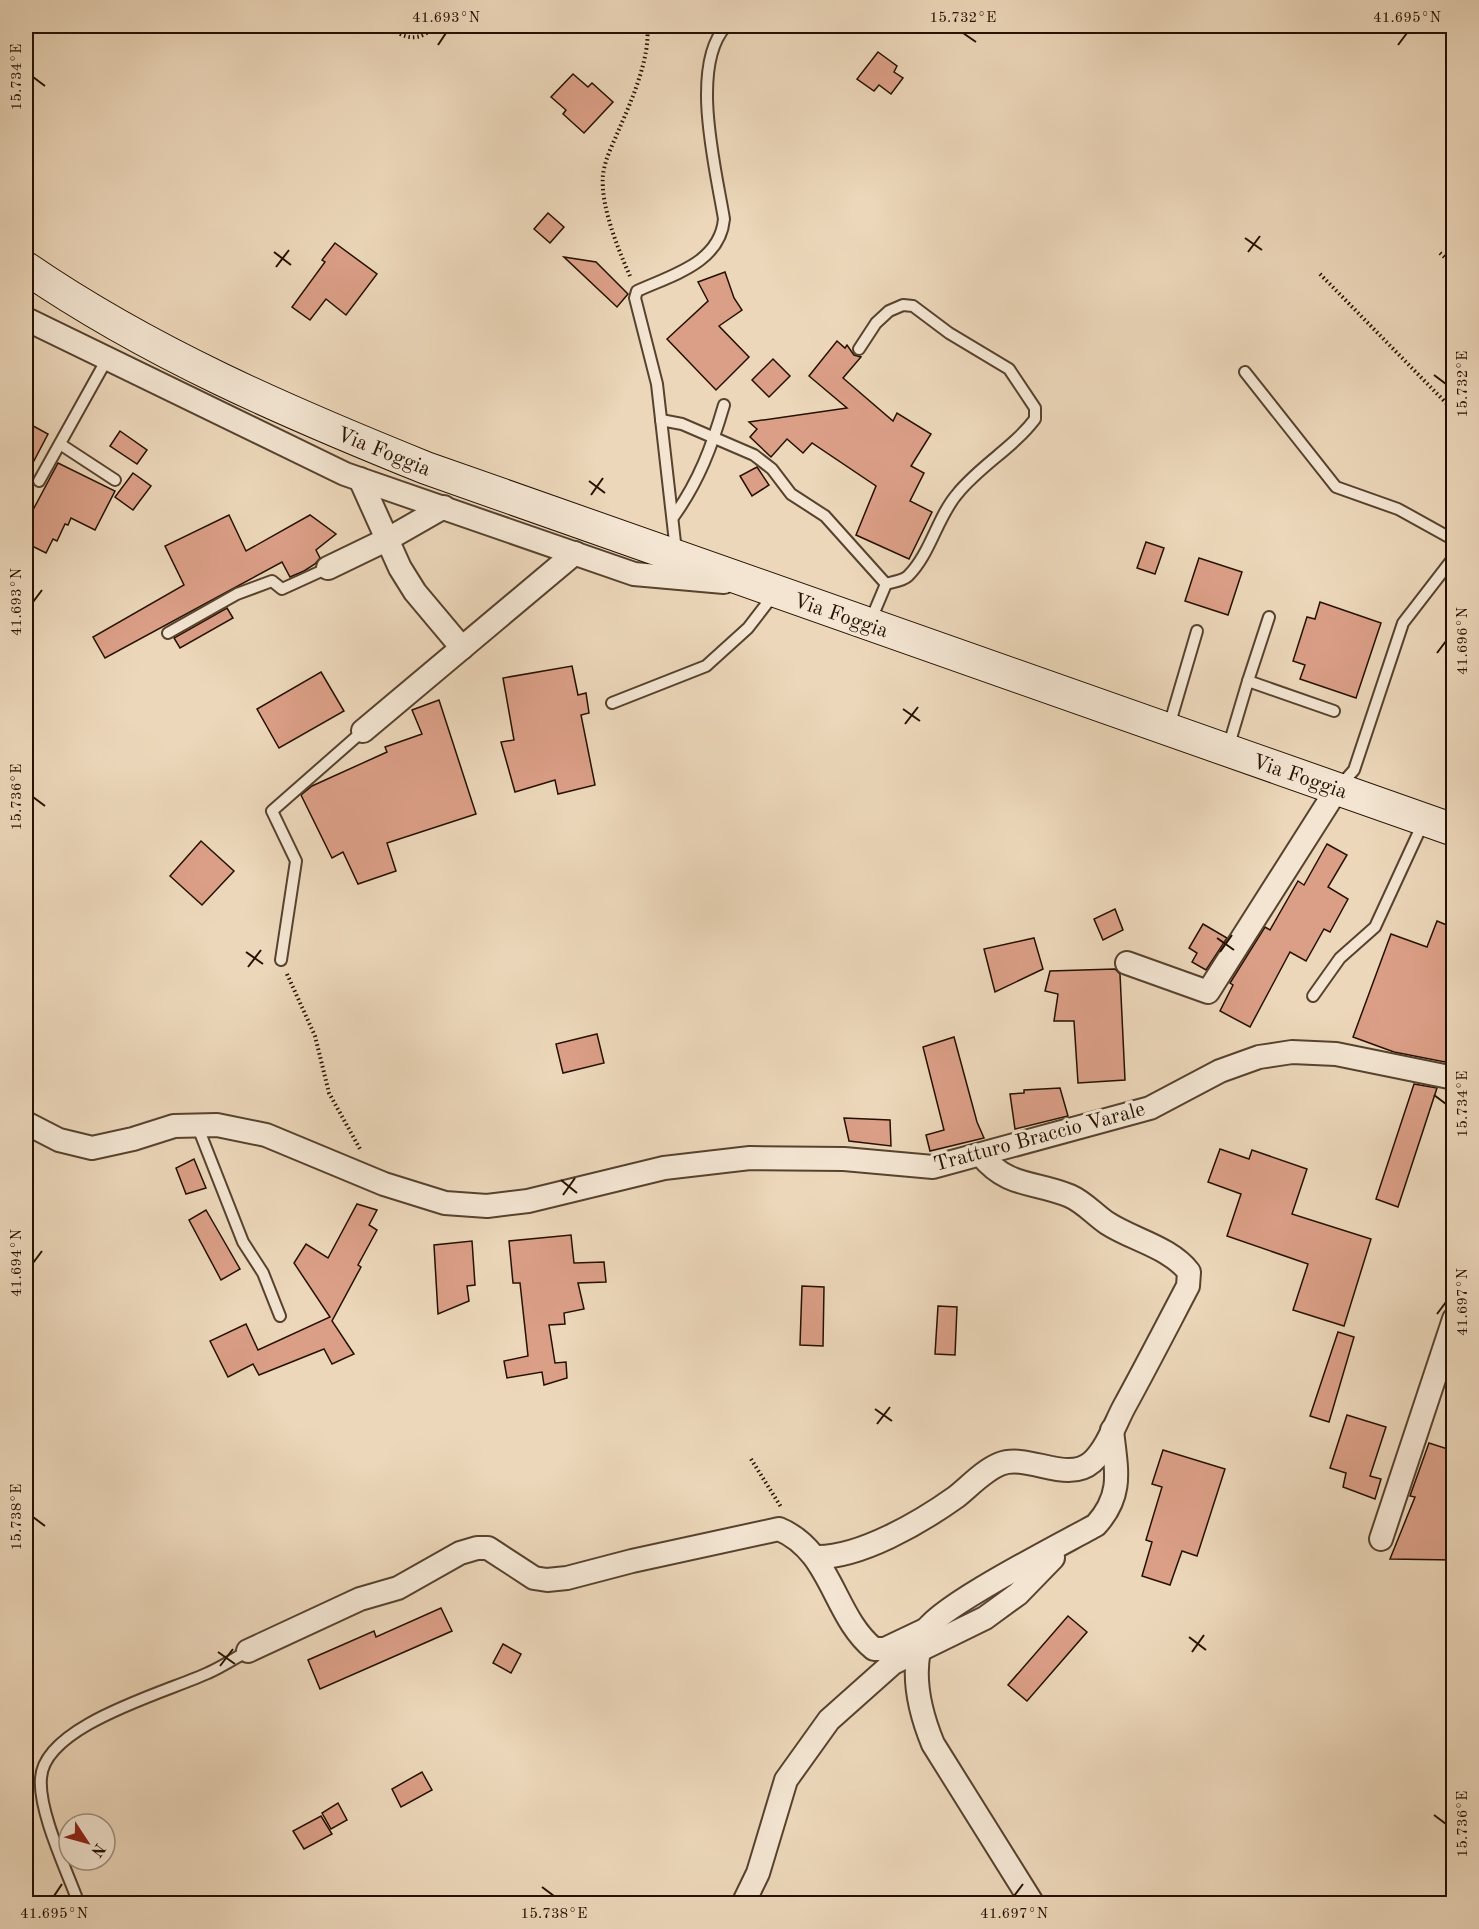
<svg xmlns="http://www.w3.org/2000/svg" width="1479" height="1929" font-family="'Old Standard TT',serif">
	<rect width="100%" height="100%" fill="#ecd7ba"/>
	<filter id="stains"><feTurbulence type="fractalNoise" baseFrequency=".00333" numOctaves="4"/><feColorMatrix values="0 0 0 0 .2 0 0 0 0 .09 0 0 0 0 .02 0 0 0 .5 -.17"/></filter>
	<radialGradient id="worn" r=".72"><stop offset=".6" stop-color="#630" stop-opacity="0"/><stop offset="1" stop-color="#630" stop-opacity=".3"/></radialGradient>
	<g fill="#db9f87" stroke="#251100" stroke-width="1.5">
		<path d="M 878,52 L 897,66 L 894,72 L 903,78 L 891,94 L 879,85 L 874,91 L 857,79 Z"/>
		<path d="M 573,74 L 588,87 L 592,83 L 613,102 L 584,133 L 563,114 L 566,110 L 551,97 Z"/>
		<path d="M 548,213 L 564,227 L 550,243 L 534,229 Z"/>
		<path d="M 335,243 L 377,274 L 346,315 L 326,299 L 310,320 L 292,307 L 325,262 L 322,260 Z"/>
		<path d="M 564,257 L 596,262 L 628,294 L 617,307 Z"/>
		<path d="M 725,272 L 734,298 L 742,310 L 719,326 L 749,357 L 716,390 L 667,339 L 708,301 L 698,282 Z"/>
		<path d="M 837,341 L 845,348 L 847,345 L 854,355 L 861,357 L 843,378 L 893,421 L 897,413 L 931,434 L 911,466 L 924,473 L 910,501 L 932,512 L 909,559 L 856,535 L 876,486 L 812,443 L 803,453 L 787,439 L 771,457 L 750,437 L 757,429 L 749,422 L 847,408 L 809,376 Z"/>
		<path d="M 773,359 L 790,376 L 769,397 L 752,380 Z"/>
		<path d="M 26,422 L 48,434 L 26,476 Z"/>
		<path d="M 120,431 L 147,450 L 137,464 L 110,446 Z"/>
		<path d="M 58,463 L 115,491 L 95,530 L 71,518 L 68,525 L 65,524 L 57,541 L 53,539 L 46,553 L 26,543 L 26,523 Z"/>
		<path d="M 757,467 L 769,485 L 752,496 L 740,476 Z"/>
		<path d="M 133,473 L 151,486 L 133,510 L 115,497 Z"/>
		<path d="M 229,515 L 246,551 L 310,515 L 336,534 L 316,550 L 320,558 L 315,564 L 304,571 L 290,577 L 282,562 L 105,658 L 93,637 L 184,585 L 165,546 Z"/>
		<path d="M 1146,542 L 1164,548 L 1155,574 L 1137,568 Z"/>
		<path d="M 1199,558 L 1242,572 L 1228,615 L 1185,601 Z"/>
		<path d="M 1320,602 L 1381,623 L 1356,698 L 1300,679 L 1305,665 L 1293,661 L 1307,617 L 1315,619 Z"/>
		<path d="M 227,608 L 233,618 L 180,648 L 174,638 Z"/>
		<path d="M 572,666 L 578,695 L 586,693 L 589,713 L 581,715 L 595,785 L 558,794 L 555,780 L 515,792 L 501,742 L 514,740 L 503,678 Z"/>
		<path d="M 321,672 L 344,711 L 279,748 L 257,709 Z"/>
		<path d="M 439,700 L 476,814 L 387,843 L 396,871 L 358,884 L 343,852 L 332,858 L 301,795 L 312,786 L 387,752 L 385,747 L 422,734 L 412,710 Z"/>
		<path d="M 201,841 L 234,871 L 202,905 L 170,876 Z"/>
		<path d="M 1327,844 L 1347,855 L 1328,887 L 1348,899 L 1330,932 L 1324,929 L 1306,961 L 1290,952 L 1250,1027 L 1220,1011 L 1233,985 L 1230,983 L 1265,927 L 1270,930 L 1298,881 L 1304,885 Z"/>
		<path d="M 1115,909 L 1123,930 L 1103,940 L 1094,919 Z"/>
		<path d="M 1437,921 L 1454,928 L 1454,1057 L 1448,1055 L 1445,1062 L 1394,1052 L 1353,1037 L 1391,934 L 1427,947 Z"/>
		<path d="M 1203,924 L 1227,938 L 1206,970 L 1192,962 L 1197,953 L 1189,948 Z"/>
		<path d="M 1034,938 L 1043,969 L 995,992 L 984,949 Z"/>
		<path d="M 1115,969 L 1120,974 L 1125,1080 L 1078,1083 L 1074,1021 L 1054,1021 L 1058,994 L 1045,991 L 1050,971 Z"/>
		<path d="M 597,1034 L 604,1063 L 563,1073 L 556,1044 Z"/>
		<path d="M 954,1037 L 977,1122 L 984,1138 L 930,1151 L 926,1135 L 944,1130 L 923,1047 Z"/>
		<path d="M 1414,1084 L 1437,1088 L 1398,1207 L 1376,1199 Z"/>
		<path d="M 1060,1088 L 1068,1116 L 1015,1129 L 1010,1094 L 1024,1093 L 1024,1090 Z"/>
		<path d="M 844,1118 L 890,1120 L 891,1146 L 849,1141 Z"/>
		<path d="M 1220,1149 L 1249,1159 L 1252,1150 L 1307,1169 L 1292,1214 L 1371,1239 L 1344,1326 L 1293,1310 L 1308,1264 L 1227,1236 L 1241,1194 L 1208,1182 Z"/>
		<path d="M 194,1159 L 206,1188 L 186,1194 L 176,1168 Z"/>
		<path d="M 357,1204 L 377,1210 L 369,1225 L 377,1230 L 358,1265 L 361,1267 L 332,1321 L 354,1354 L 332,1364 L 324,1349 L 259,1375 L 253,1364 L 228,1377 L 210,1341 L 246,1324 L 258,1350 L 330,1317 L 294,1263 L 306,1244 L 328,1258 Z"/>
		<path d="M 206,1210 L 240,1269 L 221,1280 L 189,1220 Z"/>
		<path d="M 571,1235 L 574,1263 L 604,1262 L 606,1282 L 578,1283 L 584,1309 L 564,1313 L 565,1324 L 549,1325 L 555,1363 L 566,1362 L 567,1378 L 544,1385 L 542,1372 L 507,1378 L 504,1361 L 528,1356 L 520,1283 L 513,1283 L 509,1241 Z"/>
		<path d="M 472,1241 L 475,1285 L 467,1286 L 469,1301 L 438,1314 L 434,1245 Z"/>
		<path d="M 802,1286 L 824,1287 L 823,1346 L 800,1345 Z"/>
		<path d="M 938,1306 L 957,1307 L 955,1355 L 935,1354 Z"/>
		<path d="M 1338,1332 L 1354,1337 L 1329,1422 L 1310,1416 Z"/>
		<path d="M 1347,1415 L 1386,1427 L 1370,1476 L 1381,1479 L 1375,1499 L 1343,1487 L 1346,1473 L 1330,1468 Z"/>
		<path d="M 1429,1443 L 1454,1451 L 1454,1560 L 1390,1559 L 1415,1497 L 1410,1496 Z"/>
		<path d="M 1163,1450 L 1225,1469 L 1197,1556 L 1182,1551 L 1170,1585 L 1142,1576 L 1152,1542 L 1146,1540 L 1162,1487 L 1152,1484 Z"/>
		<path d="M 441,1608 L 452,1631 L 320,1689 L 308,1660 L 374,1631 L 376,1637 Z"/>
		<path d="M 1068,1616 L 1087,1632 L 1027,1701 L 1008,1685 Z"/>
		<path d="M 503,1644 L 521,1654 L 511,1673 L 493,1663 Z"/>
		<path d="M 422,1772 L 432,1790 L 401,1807 L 392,1789 Z"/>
		<path d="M 338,1803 L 347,1820 L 331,1829 L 322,1813 Z"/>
		<path d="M 321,1816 L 332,1834 L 304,1849 L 293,1831 Z"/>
	</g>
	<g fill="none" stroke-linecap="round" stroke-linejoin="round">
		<defs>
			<g id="service">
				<path d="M 859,349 L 876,323 L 889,311 L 903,305 L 913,306 L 949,333 L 1009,369 L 1035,408 L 1035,419 C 1013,448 981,465 958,493 C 937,517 931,553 908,576 C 903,581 892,582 886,584"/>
				<path d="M 1245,372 L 1336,487 L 1398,509 L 1454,540"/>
				<path d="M 661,420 L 682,424 L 754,455 L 772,469 L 791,494 L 825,516 L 886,584 L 870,622"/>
				<path d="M 60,444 L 115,480"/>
				<path d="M 39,481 L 107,359"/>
				<path d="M 674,516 C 699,481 712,446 724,405"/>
				<path d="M 676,551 L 657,384 L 635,298 L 637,291 C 672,275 720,263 724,219 C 716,170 689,66 726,26"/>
				<path d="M 168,633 L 237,594 L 272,581 L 282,589 L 328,568"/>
				<path d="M 1248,681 L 1269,617"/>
				<path d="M 612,703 L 706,666 L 748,628 L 775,593"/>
				<path d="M 1169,726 L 1197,631"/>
				<path d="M 1228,748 L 1248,681 L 1334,711"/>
				<path d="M 1339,787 L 1354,770 L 1403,623 L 1454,557"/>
				<path d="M 281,960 L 296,861 L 272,811 L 363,731"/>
				<path d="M 1313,996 L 1340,958 L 1375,927 L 1423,823"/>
				<path d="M 197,1125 L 243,1242 L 263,1273 L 280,1316"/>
				<path d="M 79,1904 C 67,1871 38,1811 41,1778 C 44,1725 167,1692 208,1673 C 222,1667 235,1658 248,1651"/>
			</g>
			<g id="minor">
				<path d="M 26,319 L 345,474 L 634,574 L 724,582"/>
				<path d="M 360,479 L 400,568 L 415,592 L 462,648"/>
				<path d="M 328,568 L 388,539 L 444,507"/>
				<path d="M 363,731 L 575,553"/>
				<path d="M 1127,963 L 1208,992 L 1337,789"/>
				<path d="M 26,1123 L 59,1140 L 92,1148 L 133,1139 L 174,1126 L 217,1125 L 266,1135 L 384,1184 L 445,1203 L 487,1206 L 528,1201 L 664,1168 L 750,1158 L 844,1159 L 933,1167 L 1150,1108 L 1220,1071 L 1259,1057 L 1292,1052 L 1336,1054 L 1454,1078"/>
				<path d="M 1381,1539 L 1454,1319"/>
				<path d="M 816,1557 C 860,1558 921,1522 956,1497 C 970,1486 983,1471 1000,1464 C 1028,1453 1067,1484 1092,1462 C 1107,1448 1115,1424 1124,1407 C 1146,1367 1167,1326 1188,1286 L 1189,1272 C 1170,1247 1133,1240 1107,1223 C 1095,1215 1084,1202 1070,1196 C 1034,1181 1008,1188 981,1155"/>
				<path d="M 248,1651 L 360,1599 L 398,1588 L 460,1553 L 477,1548 L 488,1548 L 534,1578 L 547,1580 L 567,1578 L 632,1561 L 779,1529 C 832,1551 833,1616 874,1649 L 885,1649 L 925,1630"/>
				<path d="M 743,1904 L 758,1873 L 786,1780 L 829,1720 L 893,1663 L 985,1618 L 1018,1594 L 1053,1558"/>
				<path d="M 1033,1904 L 933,1744 C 919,1710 909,1668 925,1632 C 935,1608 1066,1542 1096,1525 C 1124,1494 1116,1469 1112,1430"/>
			</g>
			<path id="secondary" d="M 26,268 C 150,353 287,412 426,468 L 1454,830"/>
		</defs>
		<use href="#service" stroke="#57422e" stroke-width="14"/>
		<use href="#minor" stroke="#57422e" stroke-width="26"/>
		<use href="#secondary" stroke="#251100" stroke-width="34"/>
		<g stroke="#251100" stroke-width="4" stroke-dasharray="1.5 3" stroke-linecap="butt">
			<path d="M 389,26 C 404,40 420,42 435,26"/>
			<path d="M 1440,253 L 1454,266"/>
			<path d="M 1320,274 L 1454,411"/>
			<path d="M 630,276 C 618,249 600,205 603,175 C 605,158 614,142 620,127 C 632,100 651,55 647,26"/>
			<path d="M 287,974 L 315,1036 L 329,1093 L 360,1149"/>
			<path d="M 751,1459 L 781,1507"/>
		</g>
		<use href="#service" stroke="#f3e5d2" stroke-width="10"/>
		<use href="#minor" stroke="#f3e5d2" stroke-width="22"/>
		<use href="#secondary" stroke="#f3e5d2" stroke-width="32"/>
	</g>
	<path fill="none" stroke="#251100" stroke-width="2" d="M 963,33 L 976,42M 438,45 L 446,33M 1398,45 L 1407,33M 33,77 L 45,86M 1245,238 L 1262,250M 274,252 L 291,265M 1248,252 L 1260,236M 276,267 L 289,250M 1434,375 L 1446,384M 589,481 L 605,493M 591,495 L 603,478M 33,602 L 42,590M 1437,653 L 1446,641M 903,709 L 920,721M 905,724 L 918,707M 33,797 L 45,806M 1217,938 L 1234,950M 246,952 L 263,964M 1220,952 L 1232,935M 248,967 L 261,950M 1434,1095 L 1446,1104M 561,1180 L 577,1193M 563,1195 L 575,1178M 33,1263 L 42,1251M 1437,1314 L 1446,1302M 875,1409 L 892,1421M 877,1424 L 890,1407M 33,1517 L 45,1526M 1189,1637 L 1206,1650M 218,1652 L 235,1664M 1192,1652 L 1204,1635M 220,1666 L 233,1649M 1434,1815 L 1446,1824M 542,1887 L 554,1896M 54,1896 L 62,1884M 1014,1896 L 1023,1884"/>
	<g text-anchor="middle" stroke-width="6" stroke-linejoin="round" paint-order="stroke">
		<g font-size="21" fill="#251100" stroke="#f3e5d2">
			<text transform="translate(384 451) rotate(22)" y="7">Via Foggia</text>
			<text transform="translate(841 615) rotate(19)" y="7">Via Foggia</text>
			<text transform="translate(1300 776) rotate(19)" y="7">Via Foggia</text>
			<text transform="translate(1039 1136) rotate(-15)" y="7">Tratturo Braccio Varale</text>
		</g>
	</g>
	<rect width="1479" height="1929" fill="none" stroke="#ecd7ba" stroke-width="66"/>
	<g transform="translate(87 1842) rotate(126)"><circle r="28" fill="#f3e5d2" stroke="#a1907e" stroke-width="1.5"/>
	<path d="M0-4.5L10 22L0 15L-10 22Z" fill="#8f2418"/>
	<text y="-9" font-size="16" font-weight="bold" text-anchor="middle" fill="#251100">N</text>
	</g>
	<rect x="33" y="33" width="1413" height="1863" fill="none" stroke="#251100" stroke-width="2"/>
	<g font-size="15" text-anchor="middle" fill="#251100">
		<text x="446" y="22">41.693°N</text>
		<text x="963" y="22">15.732°E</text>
		<text x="1407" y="22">41.695°N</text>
		<text transform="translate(16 77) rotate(-90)" y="5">15.734°E</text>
		<text transform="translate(1462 384) rotate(-90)" y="5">15.732°E</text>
		<text transform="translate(16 602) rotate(-90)" y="5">41.693°N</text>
		<text transform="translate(1462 641) rotate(-90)" y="5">41.696°N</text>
		<text transform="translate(16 797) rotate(-90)" y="5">15.736°E</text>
		<text transform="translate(1462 1104) rotate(-90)" y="5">15.734°E</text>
		<text transform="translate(16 1263) rotate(-90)" y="5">41.694°N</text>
		<text transform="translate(1462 1302) rotate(-90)" y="5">41.697°N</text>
		<text transform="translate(16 1517) rotate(-90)" y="5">15.738°E</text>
		<text transform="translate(1462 1824) rotate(-90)" y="5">15.736°E</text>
		<text x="54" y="1918">41.695°N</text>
		<text x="554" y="1918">15.738°E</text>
		<text x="1014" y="1918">41.697°N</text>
	</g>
	<rect width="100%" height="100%" filter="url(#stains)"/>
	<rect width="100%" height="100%" fill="url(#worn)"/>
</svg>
